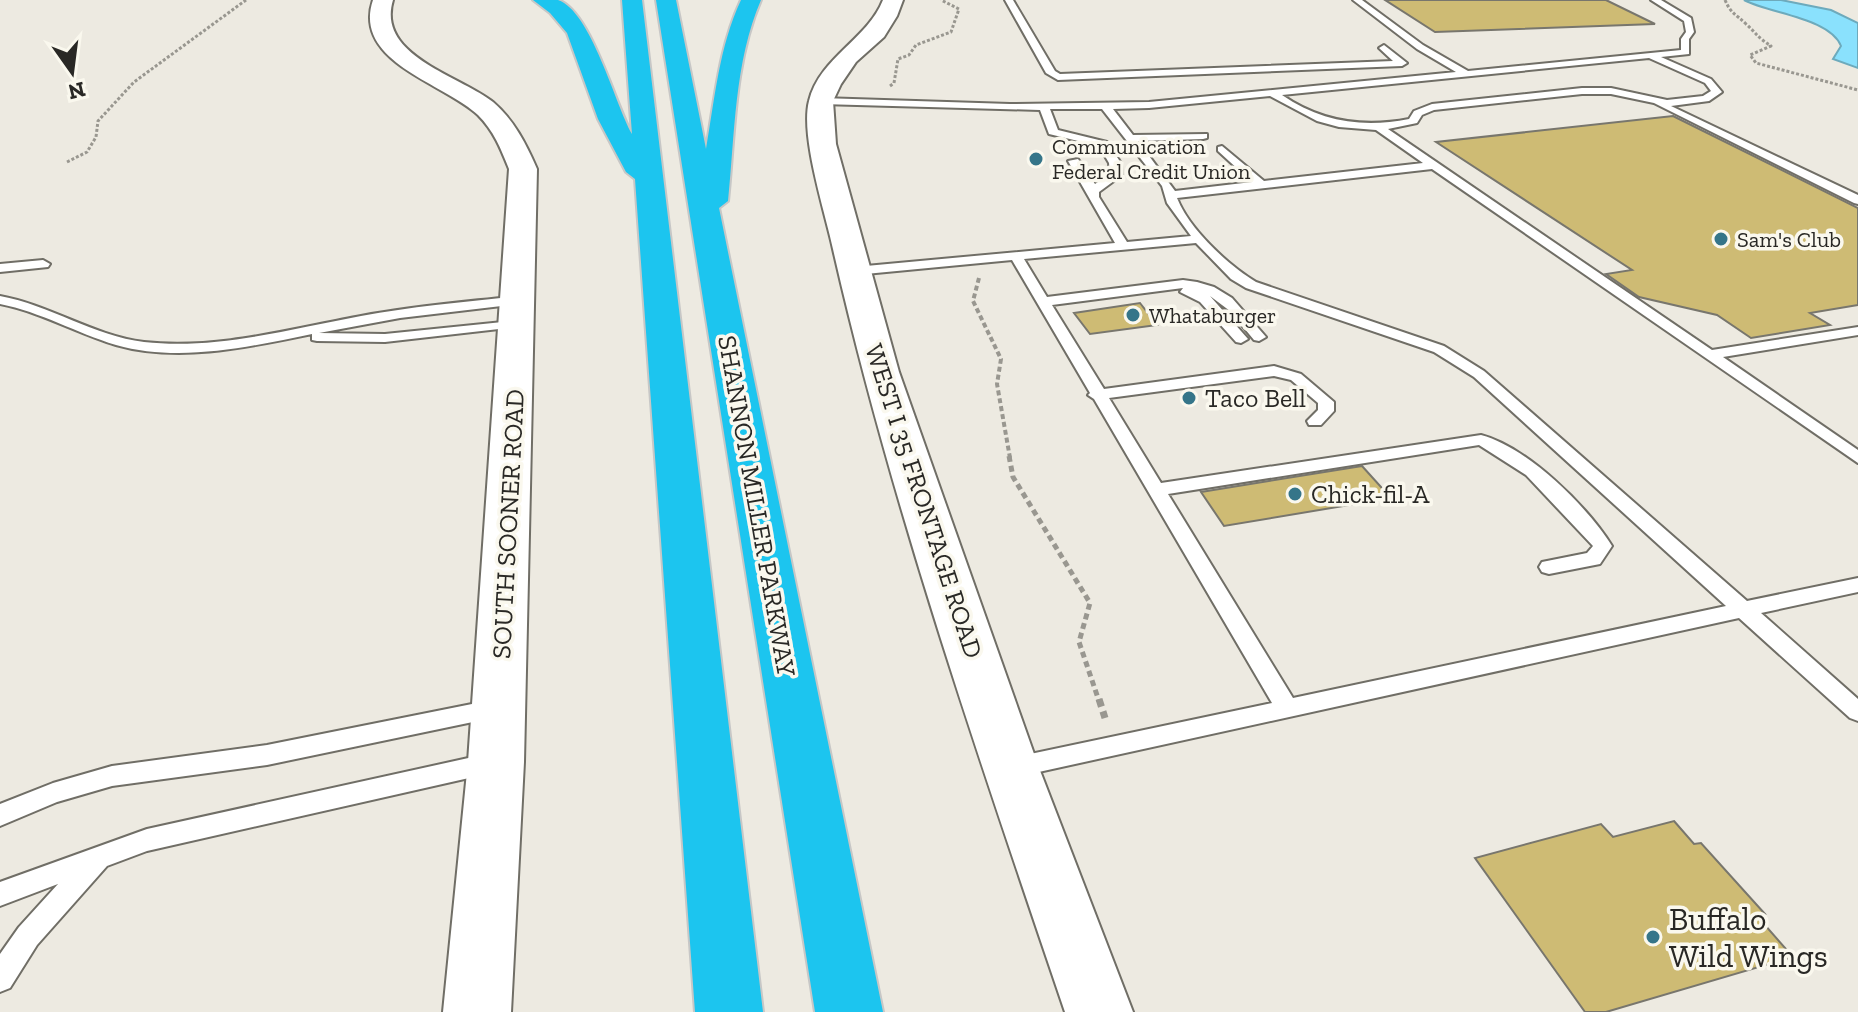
<svg xmlns="http://www.w3.org/2000/svg" width="1858" height="1012" font-family="'Zilla Slab',serif">
	<rect width="100%" height="100%" fill="#edeae1"/>
	<path fill="#8ae1fd" stroke="#6daabc" stroke-width="2" d="M 1744,0 L 1781,0 L 1831,10 L 1858,23 L 1858,68 L 1833,59 L 1841,46 C 1830,18 1771,14 1744,0 Z"/>
	<g fill="#cebb74" stroke="#78766d" stroke-width="2">
		<path d="M 1385,0 L 1606,0 L 1655,24 L 1435,32 Z"/>
		<path d="M 1673,116 L 1858,208 L 1858,305 L 1810,313 L 1830,325 L 1751,338 L 1717,315 L 1639,297 L 1606,274 L 1632,270 L 1436,142 Z"/>
		<path d="M 1140,303 L 1157,325 L 1090,334 L 1074,313 Z"/>
		<path d="M 1362,466 L 1391,498 L 1224,526 L 1201,492 Z"/>
		<path d="M 1674,821 L 1694,844 L 1701,843 L 1765,914 L 1757,916 L 1793,957 L 1606,1012 L 1585,1012 L 1475,858 L 1601,824 L 1613,837 Z"/>
	</g>
	<g fill="none" stroke-linecap="round" stroke-linejoin="round">
		<defs>
			<g id="service">
				<path d="M 1005,0 L 1013,0 L 1055,71 L 1060,74 L 1393,61 L 1379,48 L 1384,45 L 1407,63 L 1402,66 L 1058,80 L 1046,73 Z"/>
				<path d="M 1353,0 L 1362,0 L 1423,45 L 1468,71 L 1681,50 L 1681,39 L 1686,32 L 1684,21 L 1651,0 L 1661,0 L 1691,18 L 1694,32 L 1689,39 L 1689,54 L 1661,57 L 1711,79 L 1722,92 L 1709,101 L 1671,106 L 1858,195 L 1858,204 L 1854,203 L 1654,103 L 1611,94 L 1582,94 L 1434,110 L 1422,115 L 1417,123 L 1388,129 L 1712,350 L 1858,327 L 1858,335 L 1723,357 L 1858,450 L 1858,463 L 1432,169 L 1177,198 C 1189,229 1228,265 1256,282 L 1444,346 L 1484,371 L 1747,601 L 1858,578 L 1858,592 L 1761,613 L 1858,699 L 1858,721 L 1850,718 L 1739,618 L 1016,777 L 1008,774 L 1004,767 L 1008,760 L 1016,757 L 1272,703 L 1094,399 L 1088,395 L 1090,393 L 1012,260 L 855,275 L 848,271 L 855,267 L 1115,243 L 1068,161 L 1078,159 L 1095,184 L 1110,174 L 1109,163 L 1099,146 L 1049,134 L 1040,110 L 821,104 L 816,101 L 821,98 L 1010,104 L 1149,102 L 1456,72 L 1417,49 ZM 1649,58 L 1705,83 L 1711,91 L 1703,96 L 1667,100 L 1611,88 L 1582,88 L 1432,104 L 1414,111 L 1409,119 C 1363,128 1321,122 1282,95 ZM 1270,96 L 1317,121 L 1339,127 L 1376,130 L 1423,163 L 1264,181 L 1222,146 L 1218,147 L 1218,151 L 1252,182 L 1175,191 L 1138,141 L 1203,139 L 1207,138 L 1207,134 L 1133,135 L 1113,109 L 1149,108 ZM 1050,109 L 1102,109 L 1162,186 L 1167,203 L 1191,236 L 1127,242 L 1099,197 L 1099,192 L 1122,175 L 1121,163 L 1107,142 L 1058,130 ZM 1196,243 L 1231,279 L 1246,288 L 1434,352 L 1474,377 L 1726,606 L 1293,698 L 1168,494 L 1479,445 L 1526,475 L 1593,546 L 1587,553 L 1542,562 L 1539,567 L 1542,572 L 1549,574 L 1600,564 L 1612,546 C 1587,506 1527,447 1481,435 L 1161,483 L 1109,398 L 1274,376 L 1291,380 L 1318,403 L 1318,410 L 1307,421 L 1309,425 L 1321,425 L 1334,411 L 1334,402 L 1301,374 L 1274,366 L 1104,389 L 1052,305 L 1183,288 L 1180,292 L 1200,302 L 1236,342 L 1241,343 L 1248,339 L 1210,296 L 1230,311 L 1254,340 L 1259,341 L 1266,337 L 1232,298 L 1214,287 L 1197,282 L 1183,280 L 1047,297 L 1024,259 Z"/>
				<path d="M 43,260 L 50,264 L 48,267 L 0,272 L 0,264 Z"/>
				<path d="M 0,296 C 50,305 94,336 144,342 C 217,350 290,329 361,316 C 413,306 466,302 518,296 L 525,300 L 518,304 L 400,318 L 319,333 L 385,334 L 522,320 L 524,323 L 517,327 L 385,342 L 317,341 L 312,340 L 312,334 C 249,347 179,363 116,345 C 76,333 41,312 0,304 Z"/>
				<path d="M 492,700 L 500,703 L 503,709 L 500,715 L 492,718 L 267,765 L 112,786 L 57,802 L 0,826 L 0,804 L 53,783 L 112,766 L 267,745 Z"/>
				<path d="M 491,753 L 499,756 L 503,763 L 499,770 L 491,773 L 147,851 L 107,866 L 37,945 L 10,988 L 0,992 L 0,954 L 19,927 L 58,884 L 0,906 L 0,882 L 147,829 Z"/>
			</g>
			<g id="tertiary">
				<path d="M 373,0 L 393,0 C 376,56 459,75 493,102 C 514,120 526,144 537,169 L 524,762 L 511,1012 L 443,1012 L 468,762 L 509,169 C 501,149 494,131 478,115 C 444,83 352,62 373,0 Z"/>
				<path d="M 883,0 L 903,0 L 897,16 L 884,37 L 856,62 L 841,84 L 833,101 L 836,144 L 899,372 L 1039,768 L 1133,1012 L 1065,1012 C 980,761 892,508 833,249 C 825,212 800,136 809,101 C 819,58 868,39 883,0 Z"/>
			</g>
			<g id="motorway">
				<path d="M 533,0 C 540,0 551,0 558,0 C 591,11 615,104 632,134 L 622,0 L 642,0 L 763,1012 L 695,1012 L 635,179 L 626,172 L 598,119 L 567,33 L 550,13 Z"/>
				<path d="M 656,0 L 676,0 L 706,149 C 715,98 719,47 741,0 L 761,0 C 734,62 735,135 728,201 L 719,208 L 883,1012 L 815,1012 Z"/>
			</g>
		</defs>
		<use href="#service" stroke="#706e66" stroke-width="4"/>
		<use href="#tertiary" stroke="#706e66" stroke-width="4"/>
		<use href="#motorway" stroke="#c7c7c6" stroke-width="4"/>
		<g stroke="#999790" stroke-width="3" stroke-dasharray="3 2" stroke-linecap="butt">
			<path d="M 1725,0 C 1731,14 1736,14 1746,24 C 1757,34 1757,37 1771,46 L 1750,55 L 1756,63 L 1858,90"/>
			<path d="M 890,86 L 894,83 L 898,59 L 909,55 L 916,45 L 951,32 L 959,9 L 941,0"/>
			<path d="M 67,162 L 87,152 L 96,137 L 98,121 L 134,82 L 246,0"/>
		</g>
		<path stroke="#999790" stroke-width="4" stroke-dasharray="5 3" stroke-linecap="butt" d="M 979,278 L 973,301 L 1001,359 L 997,384 L 1010,458"/>
		<path stroke="#999790" stroke-width="5" stroke-dasharray="6 4" stroke-linecap="butt" d="M 1009,456 L 1013,477 L 1090,603 L 1079,642 L 1099,701"/>
		<path stroke="#999790" stroke-width="7" stroke-dasharray="8 5" stroke-linecap="butt" d="M 1099,699 L 1105,718"/>
		<use href="#service" fill="#fff" fill-rule="evenodd"/>
		<use href="#tertiary" fill="#fff" fill-rule="evenodd"/>
		<use href="#motorway" fill="#1cc5ef" fill-rule="evenodd"/>
	</g>
	<g fill="#357589" stroke="#faf8ee" stroke-width="3">
		<circle cx="1036" cy="159" r="8"/>
		<circle cx="1721" cy="239" r="8"/>
		<circle cx="1133" cy="315" r="8"/>
		<circle cx="1189" cy="398" r="8"/>
		<circle cx="1295" cy="494" r="8"/>
		<circle cx="1653" cy="937" r="8"/>
	</g>
	<g text-anchor="middle" stroke-width="7" stroke-linejoin="round" paint-order="stroke">
		<g font-size="22" fill="#292825" stroke="#faf8ee" text-anchor="start">
			<text x="1052" y="154">Communication<tspan x="1052" dy="25">Federal Credit Union</tspan></text>
			<text x="1737" y="247">Sam's Club</text>
			<text x="1149" y="323">Whataburger</text>
		</g>
		<g font-size="26" fill="#292825" stroke="#faf8ee" text-anchor="start">
			<text x="1205" y="407">Taco Bell</text>
			<text x="1311" y="503">Chick-fil-A</text>
		</g>
		<g font-size="26" fill="#292825" stroke="#faf8ee">
			<text transform="translate(924 501) rotate(72)" y="9">WEST I 35 FRONTAGE ROAD</text>
			<text transform="translate(757 506) rotate(80)" y="9">SHANNON MILLER PARKWAY</text>
			<text transform="translate(508 524) rotate(-87)" y="9">SOUTH SOONER ROAD</text>
		</g>
		<g font-size="32" fill="#292825" stroke="#faf8ee" text-anchor="start">
			<text x="1669" y="930">Buffalo<tspan x="1669" dy="37">Wild Wings</tspan></text>
		</g>
	</g>
	<g transform="translate(72 72) rotate(166)" stroke="#faf8ee" stroke-width="6" paint-order="stroke">
	<path d="M0-6L14 30L0 20L-14 30Z" fill="#292825"/>
	<text y="-12" font-size="22" font-weight="bold" text-anchor="middle" fill="#292825">N</text>
	</g>
</svg>
